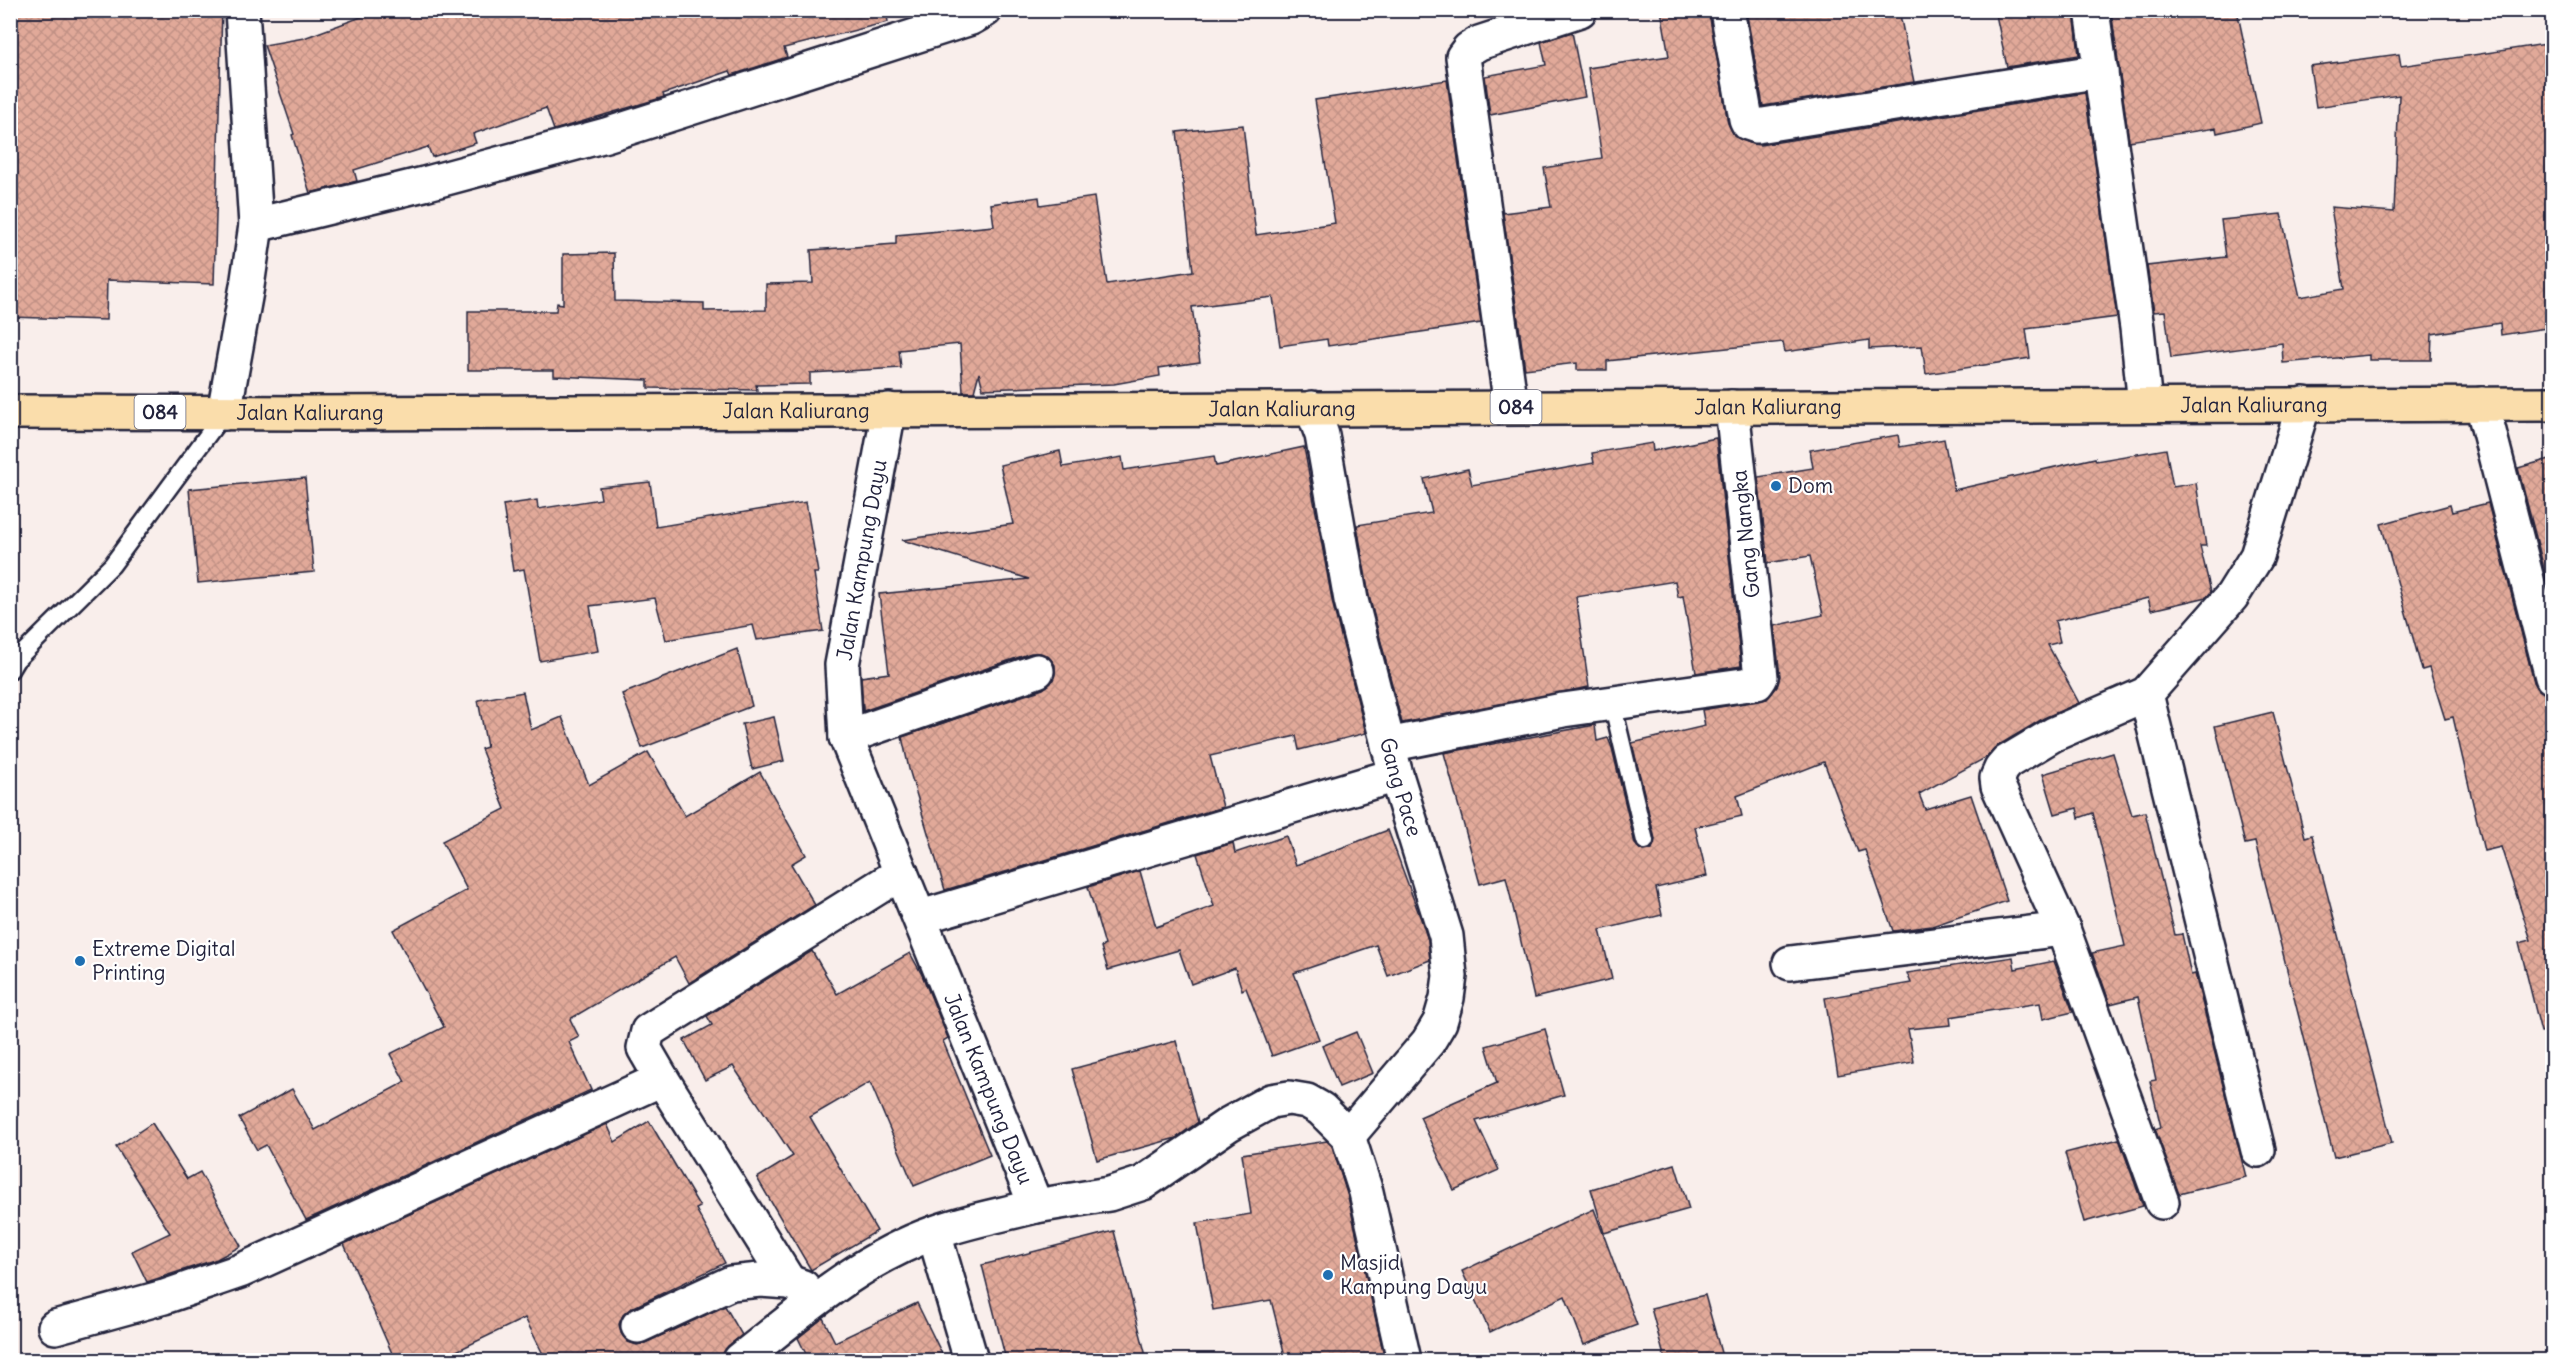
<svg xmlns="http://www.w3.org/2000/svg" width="2563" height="1371" font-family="Delius,sans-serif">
	<defs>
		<pattern id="building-cross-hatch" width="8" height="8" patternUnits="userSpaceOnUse" patternTransform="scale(1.5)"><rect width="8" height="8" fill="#e1a999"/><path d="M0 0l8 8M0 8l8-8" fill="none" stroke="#c19185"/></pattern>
	</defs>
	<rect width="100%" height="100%" fill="#f9eeeb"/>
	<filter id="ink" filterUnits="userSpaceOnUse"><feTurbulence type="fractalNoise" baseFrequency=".0167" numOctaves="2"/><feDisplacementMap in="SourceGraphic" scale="12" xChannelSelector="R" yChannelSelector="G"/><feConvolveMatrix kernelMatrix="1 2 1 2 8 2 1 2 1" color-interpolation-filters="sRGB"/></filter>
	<g filter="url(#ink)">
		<g fill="url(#building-cross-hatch)" stroke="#22223b" stroke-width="1.5">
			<path d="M 10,10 L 222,10 L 214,284 L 107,280 L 106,320 L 10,317 Z"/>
			<path d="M 380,10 L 886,10 L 888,22 L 784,48 L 787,57 L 732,75 L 730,71 L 663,94 L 664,97 L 554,130 L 546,108 L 473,134 L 476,143 L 432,157 L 428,147 L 354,170 L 357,181 L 310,193 L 292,135 L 294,134 L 264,45 L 304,38 Z"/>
			<path d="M 1661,10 L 1709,10 L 1728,123 L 1735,137 L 1752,144 L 1760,145 L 2085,93 L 2117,317 L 2026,329 L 2030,358 L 1926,374 L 1922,346 L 1869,349 L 1869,340 L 1785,352 L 1783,342 L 1607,361 L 1607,370 L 1577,370 L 1577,363 L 1525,369 L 1503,213 L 1551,207 L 1544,168 L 1602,158 L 1588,68 L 1669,56 Z"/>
			<path d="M 1746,10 L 1899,10 L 1914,82 L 1763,106 Z"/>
			<path d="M 1995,10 L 2074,10 L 2079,55 L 2007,67 Z"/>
			<path d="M 2111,10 L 2237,10 L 2261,123 L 2217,133 L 2216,128 L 2129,141 Z"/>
			<path d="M 1572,32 L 1585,97 L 1490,115 L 1485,76 L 1546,65 L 1541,42 Z"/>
			<path d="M 2553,43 L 2553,327 L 2501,335 L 2500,323 L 2432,334 L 2431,360 L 2369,360 L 2369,355 L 2283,363 L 2282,343 L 2171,358 L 2165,311 L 2154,312 L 2147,266 L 2226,257 L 2221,220 L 2281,214 L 2300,297 L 2344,289 L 2331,207 L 2394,212 L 2399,95 L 2316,107 L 2310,66 L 2399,54 L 2401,66 Z"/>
			<path d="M 1447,80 L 1481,323 L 1328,346 L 1327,339 L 1280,346 L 1273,297 L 1192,307 L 1200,362 L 1159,368 L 1160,376 L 1114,384 L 983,389 L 979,373 L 974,392 L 963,392 L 960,344 L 899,350 L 901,368 L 810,373 L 810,384 L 756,385 L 757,390 L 648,388 L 648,380 L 554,376 L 554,370 L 468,370 L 468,311 L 556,311 L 557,303 L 563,304 L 563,254 L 614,253 L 615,301 L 704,303 L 704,311 L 766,310 L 766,284 L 813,283 L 811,250 L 896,244 L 896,235 L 994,226 L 991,204 L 1039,197 L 1040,205 L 1094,197 L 1107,284 L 1193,271 L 1177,132 L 1243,125 L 1256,235 L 1335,223 L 1315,100 Z"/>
			<path d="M 1898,435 L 1900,447 L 1944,439 L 1954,490 L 2095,458 L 2096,461 L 2166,449 L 2173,487 L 2196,483 L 2206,546 L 2200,546 L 2211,592 L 2207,597 L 2151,610 L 2148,598 L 2055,621 L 2060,642 L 2048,645 L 2079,703 L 2044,718 L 1997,746 L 1987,757 L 1919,794 L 1925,809 L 1971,795 L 2007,901 L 1932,926 L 1893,931 L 1865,850 L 1858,852 L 1824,762 L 1737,796 L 1742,816 L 1695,827 L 1707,876 L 1656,888 L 1662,915 L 1600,930 L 1612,979 L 1534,998 L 1506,877 L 1480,884 L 1444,753 L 1595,725 L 1597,741 L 1608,738 L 1612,748 L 1635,844 L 1643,851 L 1652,849 L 1655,839 L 1632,743 L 1705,726 L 1702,710 L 1767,699 L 1777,687 L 1780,676 L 1774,626 L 1823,615 L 1810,556 L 1768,563 L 1758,477 L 1813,468 L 1810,450 Z"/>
			<path d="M 1716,438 L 1741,666 L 1696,673 L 1683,596 L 1678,597 L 1675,581 L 1576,597 L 1589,687 L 1402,723 L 1369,596 L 1357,525 L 1432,513 L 1424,479 L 1468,469 L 1472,485 L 1594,463 L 1592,453 L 1652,443 L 1653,451 Z"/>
			<path d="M 1304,447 L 1333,605 L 1366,733 L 1299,750 L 1296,736 L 1210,756 L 1223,807 L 945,890 L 909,769 L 902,737 L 1043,689 L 1051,683 L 1055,674 L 1055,665 L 1049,657 L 1040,653 L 1031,653 L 863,711 L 861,677 L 889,673 L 879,594 L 1029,579 L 902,540 L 1013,524 L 1000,465 L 1060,451 L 1063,467 L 1122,457 L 1124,470 L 1214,456 L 1216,466 Z"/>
			<path d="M 2553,458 L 2553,603 L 2518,468 Z"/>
			<path d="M 305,478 L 314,572 L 198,583 L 189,489 Z"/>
			<path d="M 650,482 L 656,527 L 806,502 L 818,573 L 814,573 L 823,631 L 757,640 L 753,625 L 666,640 L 655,598 L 590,606 L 598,651 L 540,661 L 524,569 L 513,571 L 503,505 L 537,500 L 538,509 L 601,499 L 599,487 Z"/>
			<path d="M 2488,503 L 2534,682 L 2539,690 L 2553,695 L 2553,1031 L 2541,1032 L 2519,943 L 2531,940 L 2501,847 L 2484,851 L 2453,717 L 2445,719 L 2429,668 L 2422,670 L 2381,524 L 2450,505 L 2452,512 Z"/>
			<path d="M 737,649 L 752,706 L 642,748 L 622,694 Z"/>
			<path d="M 523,692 L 531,730 L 562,717 L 589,785 L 648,752 L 685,816 L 760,772 L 806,855 L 791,864 L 815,905 L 689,983 L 675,957 L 570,1019 L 579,1037 L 569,1042 L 591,1090 L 306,1220 L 266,1145 L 257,1150 L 239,1118 L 292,1089 L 315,1130 L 405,1082 L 390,1054 L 444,1027 L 393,930 L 467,890 L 442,841 L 505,809 L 481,749 L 487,747 L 478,700 Z"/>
			<path d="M 2273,712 L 2305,837 L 2312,835 L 2392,1143 L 2334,1157 L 2255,842 L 2245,844 L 2215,726 Z"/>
			<path d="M 774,717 L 784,761 L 752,769 L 742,724 Z"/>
			<path d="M 2113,753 L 2132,815 L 2145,812 L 2175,935 L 2182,934 L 2191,975 L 2195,974 L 2246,1177 L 2179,1194 L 2155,1129 L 2161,1127 L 2150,1081 L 2156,1080 L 2138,997 L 2110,1004 L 2092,953 L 2125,946 L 2093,813 L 2079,818 L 2077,808 L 2055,814 L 2043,774 Z"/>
			<path d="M 1388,830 L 1422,922 L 1428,940 L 1430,960 L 1388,976 L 1376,945 L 1294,973 L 1319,1039 L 1272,1056 L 1246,988 L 1242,990 L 1235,968 L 1191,984 L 1179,950 L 1108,970 L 1101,947 L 1105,945 L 1088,887 L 1140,871 L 1156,927 L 1214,906 L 1197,854 L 1233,843 L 1235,853 L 1286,836 L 1296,865 Z"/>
			<path d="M 812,951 L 837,994 L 910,953 L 922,975 L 948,1038 L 943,1041 L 990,1155 L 914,1186 L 870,1082 L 810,1117 L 877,1231 L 811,1270 L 757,1178 L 793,1156 L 733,1066 L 705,1080 L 684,1040 L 712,1025 L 707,1016 Z"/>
			<path d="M 2013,957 L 2015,969 L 2054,961 L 2073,1012 L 2043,1019 L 2040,1003 L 1950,1017 L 1951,1025 L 1908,1029 L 1914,1062 L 1838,1075 L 1825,998 L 1911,983 L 1907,973 Z"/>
			<path d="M 1545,1029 L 1564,1095 L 1476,1121 L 1499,1170 L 1454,1190 L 1420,1117 L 1497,1083 L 1486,1046 Z"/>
			<path d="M 1356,1032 L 1373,1073 L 1339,1087 L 1322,1046 Z"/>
			<path d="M 1176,1041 L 1198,1122 L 1176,1138 L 1097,1160 L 1072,1069 Z"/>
			<path d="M 649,1121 L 700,1207 L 696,1209 L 725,1263 L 630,1309 L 623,1315 L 619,1324 L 621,1333 L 628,1342 L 637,1345 L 645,1343 L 725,1306 L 742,1335 L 728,1346 L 722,1356 L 714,1360 L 546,1360 L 525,1318 L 438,1360 L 395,1360 L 344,1244 L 607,1124 L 615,1142 Z"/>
			<path d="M 152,1123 L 187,1179 L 200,1172 L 241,1246 L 217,1259 L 147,1282 L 132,1251 L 170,1233 L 116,1147 Z"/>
			<path d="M 2119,1139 L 2143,1206 L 2084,1222 L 2065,1153 Z"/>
			<path d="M 1327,1141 L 1332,1146 L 1348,1197 L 1385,1360 L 1286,1360 L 1271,1300 L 1213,1310 L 1197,1223 L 1251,1214 L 1242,1154 Z"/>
			<path d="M 1675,1164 L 1689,1209 L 1604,1233 L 1591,1189 Z"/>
			<path d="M 1594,1209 L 1637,1325 L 1584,1345 L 1565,1296 L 1490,1332 L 1462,1271 Z"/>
			<path d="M 1114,1231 L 1147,1360 L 1006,1360 L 982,1265 Z"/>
			<path d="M 1705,1295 L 1723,1360 L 1665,1360 L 1651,1308 Z"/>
			<path d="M 917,1303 L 945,1360 L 797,1360 L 807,1356 L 798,1338 L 823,1318 L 835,1342 Z"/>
		</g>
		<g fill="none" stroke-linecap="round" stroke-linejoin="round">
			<defs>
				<g id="service">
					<path d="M 10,670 L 16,660 L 112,565 L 224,413"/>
					<path d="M 1612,702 L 1645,841"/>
				</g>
				<g id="minor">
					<path d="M 1727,10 L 1746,119 L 1748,123 L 1757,126 L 2101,71"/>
					<path d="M 2092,10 L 2137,328 L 2145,405"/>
					<path d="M 256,225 L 424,184 L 606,135 L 971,18 L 985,10"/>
					<path d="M 2482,404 L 2552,677"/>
					<path d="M 1511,407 L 1463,57 L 1469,49 L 1479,43 L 1580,10"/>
					<path id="s1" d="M 1312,408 L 1322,435 L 1351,600 L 1396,775 L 1446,936 L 1450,976 L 1447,998 L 1440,1022 L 1428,1042 L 1348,1136"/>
					<path id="s2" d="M 889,410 L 842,665 L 846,737 L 1036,1206 L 1109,1194 L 1143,1183 L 1229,1124 L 1271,1101 L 1289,1098 L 1307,1101 L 1321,1109 L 1348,1136 L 1366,1192 L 1404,1360"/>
					<path d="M 224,413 L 247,286 L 256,225 L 242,10"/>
					<path d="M 2146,694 L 2258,1150"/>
					<path d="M 846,737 L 1037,671"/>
					<path d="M 1388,745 L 1563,710 L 1757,683 L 1761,677 L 1732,407"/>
					<path d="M 921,917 L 1396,775"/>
					<path d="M 2063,929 L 2162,1202"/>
					<path d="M 1790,963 L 2063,929 L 1998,786 L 1997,778 L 2001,769 L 2007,762 L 2054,734 L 2146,694 L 2232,596 L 2257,556 L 2304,404"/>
					<path d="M 662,1079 L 789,1282"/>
					<path d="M 934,1233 L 971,1360"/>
					<path d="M 638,1326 L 731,1283 L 760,1280 L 789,1282 L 803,1287"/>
					<path d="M 55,1327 L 164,1297 L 240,1271 L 662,1079 L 644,1048 L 648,1031 L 901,873"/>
					<path d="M 740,1360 C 801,1312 860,1259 934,1233 C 966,1221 1002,1215 1036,1206"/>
				</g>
				<g id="primary">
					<path id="s3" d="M 10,412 L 309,413 L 2552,404"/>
				</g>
			</defs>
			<use href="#service" stroke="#22223b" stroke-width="21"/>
			<use href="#minor" stroke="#22223b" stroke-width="38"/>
			<use href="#primary" stroke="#22223b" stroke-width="38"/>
			<use href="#service" stroke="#fff" stroke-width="16"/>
			<use href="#minor" stroke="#fff" stroke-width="33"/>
			<use href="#primary" stroke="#faddab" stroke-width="33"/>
		</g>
	</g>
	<g fill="#1f6fb2" stroke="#fff" stroke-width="2">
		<circle cx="1776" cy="486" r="6"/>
		<circle cx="80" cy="961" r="6"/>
		<circle cx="1328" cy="1275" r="6"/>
	</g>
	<g text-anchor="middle" stroke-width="4.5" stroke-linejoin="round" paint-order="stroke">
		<g fill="#fff" stroke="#646476" stroke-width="1.5">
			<rect x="1490.5" y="390" width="51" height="34" rx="4.5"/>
			<rect x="134.5" y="395" width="51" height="34" rx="4.5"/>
		</g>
		<g font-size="20" font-weight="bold" fill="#22223b">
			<text x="1516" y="414">084</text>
			<text x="160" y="419">084</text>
		</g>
		<g font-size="21" fill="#22223b" stroke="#fff">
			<text dy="7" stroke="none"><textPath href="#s3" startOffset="2244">Jalan Kaliurang</textPath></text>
			<text dy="7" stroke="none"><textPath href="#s3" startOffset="1758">Jalan Kaliurang</textPath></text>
			<text dy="7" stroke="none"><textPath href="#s3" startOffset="1272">Jalan Kaliurang</textPath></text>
			<text dy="7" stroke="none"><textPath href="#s3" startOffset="786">Jalan Kaliurang</textPath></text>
			<text dy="7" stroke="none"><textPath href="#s3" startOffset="300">Jalan Kaliurang</textPath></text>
			<text transform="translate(1746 534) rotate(-96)" y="7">Gang Nangka</text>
			<text transform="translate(862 560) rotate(-80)" y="7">Jalan Kampung Dayu</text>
			<text dy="7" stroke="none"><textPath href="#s1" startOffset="390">Gang Pace</textPath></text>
			<text dy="7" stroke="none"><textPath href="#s2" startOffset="711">Jalan Kampung Dayu</textPath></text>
		</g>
		<g font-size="21" fill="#22223b" stroke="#fff" text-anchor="start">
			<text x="1788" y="493">Dom</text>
			<text x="92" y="956">Extreme Digital<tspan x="92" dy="24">Printing</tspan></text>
			<text x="1340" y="1270">Masjid<tspan x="1340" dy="24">Kampung Dayu</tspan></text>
		</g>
	</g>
	<rect width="2563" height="1371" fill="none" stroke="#fff" stroke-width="36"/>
	<rect x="18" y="18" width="2527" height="1335" fill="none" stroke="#22223b" stroke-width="2" filter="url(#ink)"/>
</svg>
